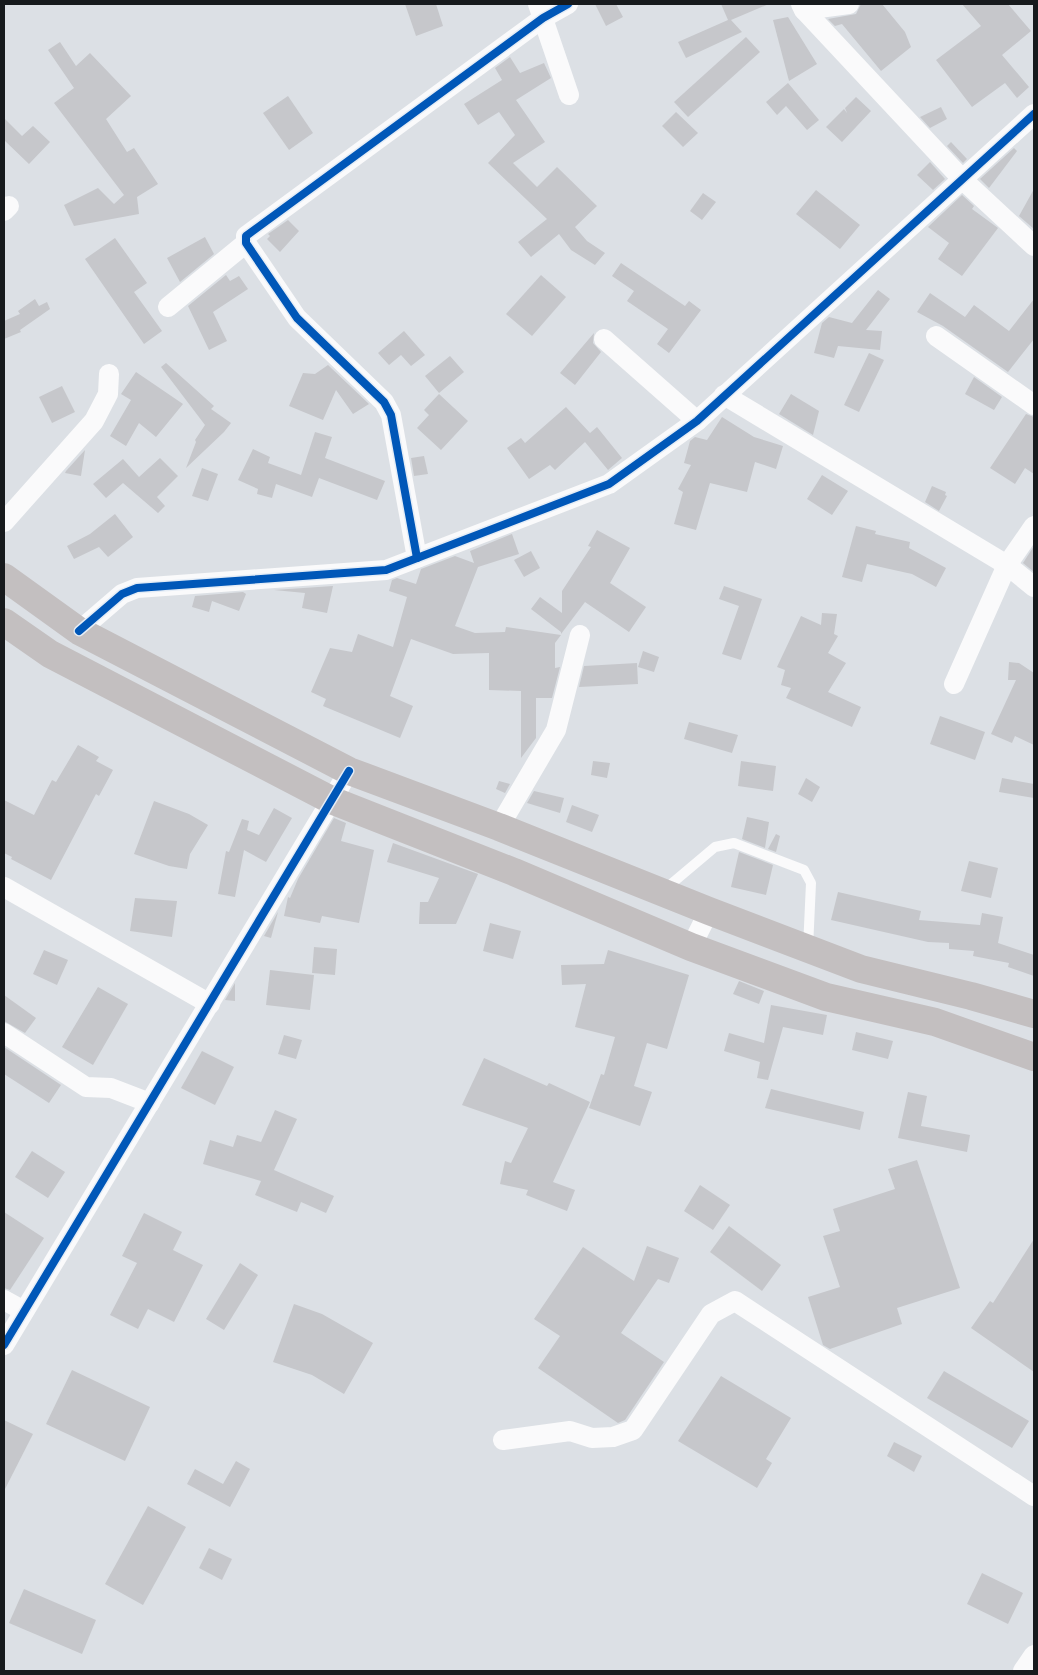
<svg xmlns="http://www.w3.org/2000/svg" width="1038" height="1675" font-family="'Archivo Narrow',sans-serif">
	<rect width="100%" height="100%" fill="#dce0e5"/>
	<g fill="#c6c7cb">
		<path d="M 405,4 L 436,4 L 443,26 L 416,36 Z"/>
		<path d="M 595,4 L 616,4 L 623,17 L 606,26 Z"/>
		<path d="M 721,4 L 769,4 L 731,20 L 742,32 L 686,58 L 678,42 L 728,20 Z"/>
		<path d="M 861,4 L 882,4 L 905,32 L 911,47 L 881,71 L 842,24 L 835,26 L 828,19 L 856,14 Z"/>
		<path d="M 962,4 L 1008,4 L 1031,31 L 1002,55 L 1029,87 L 1017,98 L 1005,83 L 972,107 L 936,60 L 981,26 Z"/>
		<path d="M 788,17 L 817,64 L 789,81 L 773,20 Z"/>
		<path d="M 746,37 L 760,52 L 688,117 L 674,102 Z"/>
		<path d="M 60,42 L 76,66 L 90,53 L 131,96 L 106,119 L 127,152 L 134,148 L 158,184 L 137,197 L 139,214 L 74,226 L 64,205 L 98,188 L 114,204 L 124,195 L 54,103 L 74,88 L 48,50 Z"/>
		<path d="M 510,57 L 520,73 L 544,63 L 551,78 L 516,100 L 545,142 L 513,163 L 537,187 L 557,167 L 597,206 L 575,227 L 587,241 L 605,253 L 595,265 L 571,250 L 559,234 L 531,257 L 518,242 L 547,219 L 488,163 L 515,135 L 499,112 L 478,125 L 464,104 L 502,80 L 495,68 Z"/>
		<path d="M 788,83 L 819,120 L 807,130 L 786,106 L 777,115 L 766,102 Z"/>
		<path d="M 288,96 L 313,133 L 289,150 L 263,113 Z"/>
		<path d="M 856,97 L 871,111 L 842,142 L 826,127 L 844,109 L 847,113 L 845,108 Z"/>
		<path d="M 941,107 L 947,119 L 930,128 L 920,117 Z"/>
		<path d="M 676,112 L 698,133 L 683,147 L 662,126 Z"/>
		<path d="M 4,118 L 22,136 L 33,126 L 50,142 L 29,164 L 4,140 Z"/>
		<path d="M 951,142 L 967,159 L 963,163 L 947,146 Z"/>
		<path d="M 1014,148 L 1017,151 L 989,188 L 980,179 Z"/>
		<path d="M 930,162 L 945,179 L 933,190 L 917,175 Z"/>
		<path d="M 1034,189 L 1034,229 L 1019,216 Z"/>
		<path d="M 816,190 L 860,225 L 840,249 L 796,214 Z"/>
		<path d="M 703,193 L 716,202 L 702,220 L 690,211 Z"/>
		<path d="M 962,195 L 974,206 L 972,209 L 998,228 L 962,276 L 938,259 L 949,243 L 928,227 Z"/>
		<path d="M 288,220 L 299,231 L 280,252 L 267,239 L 270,236 L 268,234 Z"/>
		<path d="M 205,237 L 214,254 L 180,282 L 167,258 Z"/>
		<path d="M 115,238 L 147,283 L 134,292 L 162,331 L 144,344 L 85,259 Z"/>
		<path d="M 621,263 L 685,306 L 689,301 L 701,310 L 669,353 L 657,344 L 668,329 L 627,301 L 634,291 L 612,276 Z"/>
		<path d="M 226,275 L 230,281 L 239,276 L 248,289 L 213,312 L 227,341 L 209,350 L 188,306 Z"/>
		<path d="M 541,275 L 566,297 L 532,336 L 506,314 Z"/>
		<path d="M 878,290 L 890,299 L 866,330 L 882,331 L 880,350 L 838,346 L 834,358 L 814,353 L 822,323 L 829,317 L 852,323 Z"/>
		<path d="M 930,293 L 965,317 L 974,305 L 1009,331 L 1034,299 L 1034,339 L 1008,372 L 943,326 L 917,312 Z"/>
		<path d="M 35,299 L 39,306 L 47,302 L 50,309 L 20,330 L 21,332 L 4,339 L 4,321 L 20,314 L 18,311 Z"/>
		<path d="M 404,331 L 425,355 L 411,366 L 401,355 L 389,365 L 378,353 Z"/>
		<path d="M 594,333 L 593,343 L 601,352 L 575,385 L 560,373 Z"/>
		<path d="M 869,353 L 884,360 L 859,412 L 844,405 Z"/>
		<path d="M 450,356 L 464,372 L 439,393 L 425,376 Z"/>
		<path d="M 166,363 L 214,406 L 211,409 L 231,423 L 224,432 L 186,468 L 196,442 L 195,440 L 205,425 L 161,367 Z"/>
		<path d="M 328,365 L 369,404 L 353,414 L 336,390 L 323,420 L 289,406 L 303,373 L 315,374 Z"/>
		<path d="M 136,372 L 183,404 L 156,437 L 139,423 L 126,446 L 110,436 L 131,400 L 121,394 Z"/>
		<path d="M 974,377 L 1002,397 L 994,410 L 965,394 Z"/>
		<path d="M 62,386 L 75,412 L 52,423 L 39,397 Z"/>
		<path d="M 439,394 L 468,421 L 441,450 L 417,428 L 429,415 L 424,410 Z"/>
		<path d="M 791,394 L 819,411 L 813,435 L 779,414 Z"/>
		<path d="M 566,407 L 590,433 L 597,427 L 622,458 L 608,470 L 585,442 L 555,470 L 550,465 L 529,479 L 507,448 L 521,438 L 525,443 Z"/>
		<path d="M 1026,414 L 1034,417 L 1034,474 L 1025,468 L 1015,484 L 990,468 Z"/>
		<path d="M 722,417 L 754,437 L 783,446 L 776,469 L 755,462 L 747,492 L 710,483 L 696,530 L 674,524 L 683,492 L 678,489 L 691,465 L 684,463 L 690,441 L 695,437 L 707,440 Z"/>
		<path d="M 315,432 L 332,437 L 325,458 L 385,481 L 377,500 L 319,478 L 312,497 L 276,484 L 272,498 L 257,494 L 258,489 L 238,480 L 253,449 L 270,457 L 268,463 L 301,475 Z"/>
		<path d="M 85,450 L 81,476 L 65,473 L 66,471 Z"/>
		<path d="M 424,456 L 428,474 L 414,476 L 411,458 Z"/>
		<path d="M 160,458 L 178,476 L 157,497 L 165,506 L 158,513 L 123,483 L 106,498 L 93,484 L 123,459 L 139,477 Z"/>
		<path d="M 202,468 L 218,474 L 208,501 L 192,496 Z"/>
		<path d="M 822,475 L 848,491 L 832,515 L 807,499 Z"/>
		<path d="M 932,486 L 946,492 L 945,495 L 947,496 L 939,511 L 925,502 Z"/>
		<path d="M 115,514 L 133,537 L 108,557 L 99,547 L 74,559 L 67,546 L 90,534 Z"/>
		<path d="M 856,526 L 876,531 L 875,534 L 910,542 L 909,548 L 946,568 L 936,587 L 912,574 L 867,564 L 862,582 L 842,577 Z"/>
		<path d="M 597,530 L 630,548 L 610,583 L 646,607 L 629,632 L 585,602 L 561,634 L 561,632 L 531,609 L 540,597 L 562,613 L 562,591 L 591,547 L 588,546 Z"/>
		<path d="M 512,534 L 519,554 L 478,567 L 455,626 L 475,633 L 505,632 L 506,627 L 561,635 L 555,643 L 555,668 L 560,667 L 552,698 L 536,698 L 536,738 L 521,758 L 521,691 L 489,690 L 489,653 L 453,654 L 411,639 L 390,696 L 413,706 L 400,738 L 323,706 L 326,699 L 311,692 L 330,648 L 352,652 L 358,634 L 393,647 L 407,597 L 389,591 L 392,580 L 397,578 L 416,584 L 421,569 L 455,556 L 474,563 L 470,551 Z"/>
		<path d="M 1034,546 L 1034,572 L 1023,563 Z"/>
		<path d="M 531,551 L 540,568 L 524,577 L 514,560 Z"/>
		<path d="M 333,586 L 327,613 L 302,608 L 305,593 L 274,590 Z"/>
		<path d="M 724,586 L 762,599 L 741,660 L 722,654 L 739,606 L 719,599 Z"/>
		<path d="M 243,592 L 246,594 L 239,611 L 212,601 L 209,612 L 192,607 L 195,596 Z"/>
		<path d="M 822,613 L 837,614 L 834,634 L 838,636 L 828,653 L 846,663 L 828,692 L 861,707 L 852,727 L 786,698 L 791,688 L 781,685 L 785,670 L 777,667 L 801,616 L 821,625 Z"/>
		<path d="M 643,651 L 659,657 L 654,672 L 638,667 Z"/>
		<path d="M 1009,662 L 1019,663 L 1034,673 L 1034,745 L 1015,736 L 1012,743 L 991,734 L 1016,680 L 1008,680 Z"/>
		<path d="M 637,663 L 638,684 L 579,687 L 584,666 Z"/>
		<path d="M 940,716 L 985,732 L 975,760 L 930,744 Z"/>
		<path d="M 689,722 L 738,735 L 732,753 L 684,739 Z"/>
		<path d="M 78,745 L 99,757 L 96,761 L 113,770 L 99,796 L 96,794 L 51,880 L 11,859 L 12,857 L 4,853 L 4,800 L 34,815 L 52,780 L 56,782 Z"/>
		<path d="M 593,761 L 610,763 L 607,778 L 591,775 Z"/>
		<path d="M 741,761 L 776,766 L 773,791 L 738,786 Z"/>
		<path d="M 806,778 L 820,787 L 812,802 L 798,794 Z"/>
		<path d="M 1002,778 L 1034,784 L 1034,798 L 999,792 Z"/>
		<path d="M 499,781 L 510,784 L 505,793 L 496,789 Z"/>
		<path d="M 534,791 L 564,798 L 560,813 L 527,803 Z"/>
		<path d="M 154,801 L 189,814 L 208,825 L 190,854 L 187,869 L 169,866 L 134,854 Z"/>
		<path d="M 572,805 L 599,815 L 592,832 L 566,822 Z"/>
		<path d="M 274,808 L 292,818 L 266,862 L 244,850 L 235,897 L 218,894 L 226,851 L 229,852 L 242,819 L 249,821 L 247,830 L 259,835 Z"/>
		<path d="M 747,817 L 769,822 L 765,848 L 742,839 Z"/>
		<path d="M 334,818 L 346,823 L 341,841 L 374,850 L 359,923 L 322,916 L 320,923 L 284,916 L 288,897 L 290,898 L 298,879 Z"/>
		<path d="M 776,834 L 780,836 L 776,852 L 768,849 Z"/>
		<path d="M 393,843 L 478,874 L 456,924 L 419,924 L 420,902 L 428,902 L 439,878 L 387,862 Z"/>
		<path d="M 739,852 L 773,865 L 766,895 L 731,887 Z"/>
		<path d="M 969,861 L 998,868 L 991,898 L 961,891 Z"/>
		<path d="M 838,892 L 921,911 L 919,920 L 980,925 L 982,913 L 1003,917 L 998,943 L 1034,955 L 1034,976 L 1008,967 L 1009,963 L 973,956 L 974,951 L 949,949 L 949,943 L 928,942 L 831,920 Z"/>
		<path d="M 135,898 L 177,901 L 172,937 L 130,931 Z"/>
		<path d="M 278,912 L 271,938 L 264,936 Z"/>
		<path d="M 490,923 L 521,931 L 513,959 L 483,951 Z"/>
		<path d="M 314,947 L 337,949 L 335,975 L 312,973 Z"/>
		<path d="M 44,950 L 68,960 L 57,985 L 33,974 Z"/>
		<path d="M 608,950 L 689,975 L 667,1049 L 647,1043 L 634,1086 L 652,1092 L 640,1126 L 589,1108 L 601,1074 L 604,1075 L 615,1037 L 575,1027 L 586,984 L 562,985 L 561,965 L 604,964 Z"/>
		<path d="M 270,970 L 314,975 L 310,1010 L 266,1005 Z"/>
		<path d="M 739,981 L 764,991 L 759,1004 L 733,994 Z"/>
		<path d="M 235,983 L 235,1001 L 225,1000 Z"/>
		<path d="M 98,987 L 128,1004 L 93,1065 L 62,1047 Z"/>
		<path d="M 4,995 L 36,1018 L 25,1033 L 4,1021 Z"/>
		<path d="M 771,1005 L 827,1015 L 823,1035 L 783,1027 L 768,1080 L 757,1078 L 760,1062 L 724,1051 L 729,1033 L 764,1043 Z"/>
		<path d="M 856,1032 L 893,1041 L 888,1059 L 852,1050 Z"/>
		<path d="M 284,1035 L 302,1040 L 296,1059 L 278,1054 Z"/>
		<path d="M 4,1047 L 61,1085 L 49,1103 L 4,1074 Z"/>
		<path d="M 202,1051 L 234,1067 L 215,1105 L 181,1088 Z"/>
		<path d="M 484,1058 L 547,1086 L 549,1083 L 590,1102 L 553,1182 L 575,1190 L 567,1211 L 526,1195 L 528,1190 L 500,1184 L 505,1161 L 511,1163 L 528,1128 L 462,1105 Z"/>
		<path d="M 771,1089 L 864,1112 L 860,1130 L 765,1108 Z"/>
		<path d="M 908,1092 L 927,1096 L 921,1126 L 970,1135 L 967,1152 L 898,1138 Z"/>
		<path d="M 275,1110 L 297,1119 L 274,1170 L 334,1196 L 326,1213 L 301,1202 L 297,1212 L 255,1195 L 261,1181 L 203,1164 L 210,1140 L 233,1147 L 237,1135 L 261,1142 Z"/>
		<path d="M 32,1151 L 65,1172 L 48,1198 L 15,1177 Z"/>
		<path d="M 917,1160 L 960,1288 L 897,1308 L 902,1324 L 830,1349 L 823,1345 L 808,1297 L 840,1287 L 823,1236 L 840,1231 L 833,1209 L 895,1189 L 888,1169 Z"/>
		<path d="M 700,1185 L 730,1205 L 713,1230 L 684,1211 Z"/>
		<path d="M 4,1212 L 44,1238 L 10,1290 L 4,1288 Z"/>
		<path d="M 144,1213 L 182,1232 L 173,1250 L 203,1265 L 174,1322 L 148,1309 L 138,1329 L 110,1315 L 137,1263 L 122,1256 Z"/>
		<path d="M 729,1226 L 781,1265 L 762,1291 L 710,1252 Z"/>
		<path d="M 1034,1239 L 1034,1372 L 971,1328 L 990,1301 L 993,1303 Z"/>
		<path d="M 647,1246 L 679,1258 L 669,1283 L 658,1279 L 621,1333 L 664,1362 L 625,1420 L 618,1423 L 538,1368 L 560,1336 L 534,1319 L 583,1247 L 634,1281 Z"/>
		<path d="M 240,1263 L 258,1275 L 224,1330 L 206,1319 Z"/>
		<path d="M 294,1304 L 322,1314 L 373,1343 L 344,1394 L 312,1375 L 273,1362 Z"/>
		<path d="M 72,1370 L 150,1407 L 125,1461 L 46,1424 Z"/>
		<path d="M 944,1371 L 1029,1421 L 1012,1448 L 927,1398 Z"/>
		<path d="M 721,1376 L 791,1418 L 766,1459 L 772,1463 L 757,1488 L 678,1441 Z"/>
		<path d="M 4,1420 L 33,1434 L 4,1491 Z"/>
		<path d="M 894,1442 L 922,1456 L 914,1472 L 887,1456 Z"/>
		<path d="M 236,1461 L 250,1469 L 230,1507 L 187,1484 L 195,1469 L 223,1484 Z"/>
		<path d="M 148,1506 L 186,1527 L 143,1605 L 105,1584 Z"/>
		<path d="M 209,1548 L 232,1559 L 222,1580 L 199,1568 Z"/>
		<path d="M 982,1573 L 1023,1593 L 1008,1624 L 967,1604 Z"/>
		<path d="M 24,1589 L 96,1620 L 82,1654 L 9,1623 Z"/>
	</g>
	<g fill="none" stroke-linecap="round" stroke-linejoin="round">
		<path stroke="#fafafb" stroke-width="10" d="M 664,890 L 715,847 L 734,843 L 804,870 L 811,883 L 808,948"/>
		<g stroke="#fafafb" stroke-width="20">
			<path d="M 538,4 L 569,95"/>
			<path d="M 801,4 L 804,10 L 963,180 L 1034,246"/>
			<path d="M 804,10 L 849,4"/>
			<path d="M 4,211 L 9,206"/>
			<path d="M 168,307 L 246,243"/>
			<path d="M 936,336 L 1034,405"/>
			<path d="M 604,339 L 697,421"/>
			<path d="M 724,395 L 1007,565 L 1034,587"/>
			<path d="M 4,522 L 94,421 L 108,394 L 109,374"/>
			<path d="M 417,558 L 391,415 L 384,402 L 297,318 L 246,243 L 246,236 L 543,18 L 568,4"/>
			<path d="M 79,631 L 122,594 L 137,588 L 386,570 L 609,484 L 697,421 L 1034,114"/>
			<path d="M 954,684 L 1007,565 L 1034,526"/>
			<path d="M 499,827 L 556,730 L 580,635"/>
			<path d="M 4,887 L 210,1004"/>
			<path d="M 691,947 L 709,911"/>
			<path d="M 4,1033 L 86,1087 L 111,1088 L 150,1103"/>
			<path d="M 4,1300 L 24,1311"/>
			<path d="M 4,1345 L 349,771"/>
			<path d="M 503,1440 L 570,1431 L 592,1438 L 613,1437 L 633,1430 L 711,1314 L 735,1301 L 1034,1496"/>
			<path d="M 1023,1671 L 1034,1655"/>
		</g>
		<g stroke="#c3bfc0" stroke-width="28">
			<path d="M 4,577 L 79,631 L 349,771 L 499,827 L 709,911 L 861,969 L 971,996 L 1034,1014"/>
			<path d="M 4,622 L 50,654 L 331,800 L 514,872 L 691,947 L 826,997 L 935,1022 L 1034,1057"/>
		</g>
		<defs>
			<g id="cycleway">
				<path d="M 417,558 L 391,415 L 384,402 L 297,318 L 246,243 L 246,236 L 543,18 L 568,4"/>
				<path d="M 79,631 L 122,594 L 137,588 L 386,570 L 609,484 L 697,421 L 1034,114"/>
				<path d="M 4,1345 L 349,771"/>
			</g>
		</defs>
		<use href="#cycleway" stroke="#e5edf6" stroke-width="11"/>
		<use href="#cycleway" stroke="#0057b8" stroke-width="8"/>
	</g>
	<rect width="1038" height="1675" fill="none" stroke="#171a1d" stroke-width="10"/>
</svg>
